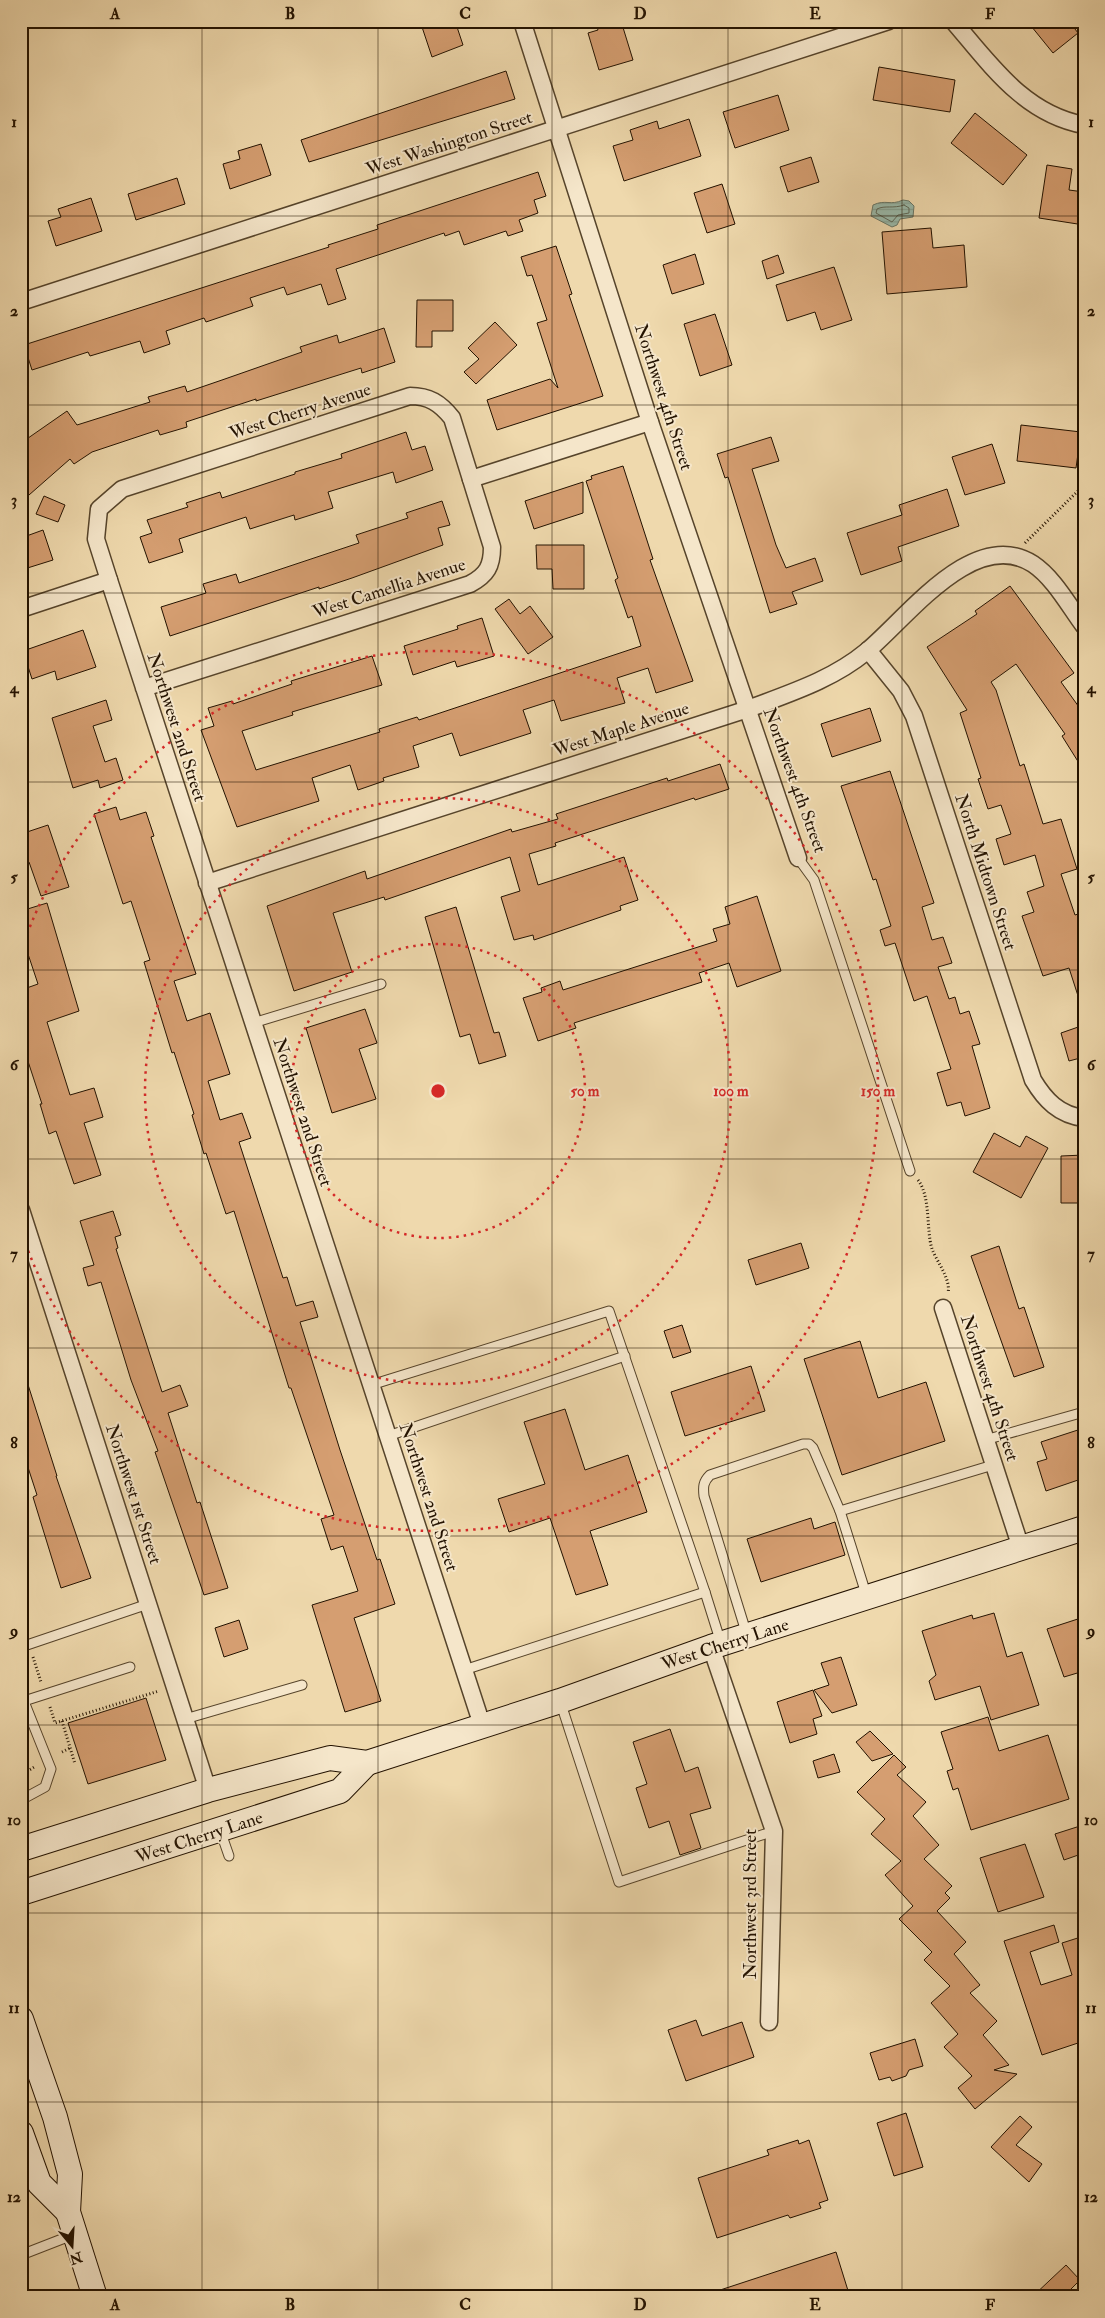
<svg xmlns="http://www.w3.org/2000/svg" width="1105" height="2318" font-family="'IM FELL Double Pica',serif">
	<defs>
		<pattern id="water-rules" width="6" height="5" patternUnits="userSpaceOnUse" patternTransform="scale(1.25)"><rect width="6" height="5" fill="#9abaaa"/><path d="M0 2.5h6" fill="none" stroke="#849f90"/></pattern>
	</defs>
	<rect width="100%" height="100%" fill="#efd9ad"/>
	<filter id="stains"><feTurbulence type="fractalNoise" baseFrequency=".004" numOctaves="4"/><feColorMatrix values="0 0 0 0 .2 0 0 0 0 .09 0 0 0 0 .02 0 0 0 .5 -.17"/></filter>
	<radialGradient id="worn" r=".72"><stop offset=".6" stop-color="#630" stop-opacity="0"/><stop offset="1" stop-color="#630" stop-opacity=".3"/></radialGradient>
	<path fill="url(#water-rules)" stroke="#6a7766" d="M 903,200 L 909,201 L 914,206 L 913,217 L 900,219 L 897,225 L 892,227 L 871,216 L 873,205 C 886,199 890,206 903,200 Z"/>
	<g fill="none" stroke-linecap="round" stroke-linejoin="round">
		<path stroke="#5e6655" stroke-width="1" d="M 904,205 L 909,208 L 909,213 L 898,215 L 892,222 L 876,213 L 877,209 C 885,205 893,209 904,205 Z"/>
	</g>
	<g fill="#d59e71" stroke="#231200">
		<path d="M 420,21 L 455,21 L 463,45 L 432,57 Z"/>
		<path d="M 595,21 L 621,21 L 633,60 L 599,70 L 588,33 L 598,30 Z"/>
		<path d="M 1027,21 L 1069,21 L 1078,33 L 1053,53 Z"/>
		<path d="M 879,67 L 955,80 L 950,112 L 873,100 Z"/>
		<path d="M 506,71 L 515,99 L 309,162 L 301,140 Z"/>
		<path d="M 778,95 L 789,130 L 735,148 L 723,112 Z"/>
		<path d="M 975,113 L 1027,155 L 1003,185 L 951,143 Z"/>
		<path d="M 689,119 L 701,156 L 624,181 L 613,146 L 633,140 L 630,130 L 657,121 L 659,129 Z"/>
		<path d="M 261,144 L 271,175 L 230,189 L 223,164 L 240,159 L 238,151 Z"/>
		<path d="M 811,157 L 819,182 L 788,192 L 780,167 Z"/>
		<path d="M 1047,165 L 1072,169 L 1069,190 L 1084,192 L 1084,225 L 1039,218 Z"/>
		<path d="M 538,172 L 546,196 L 534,200 L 538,213 L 519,220 L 523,231 L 508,236 L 506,231 L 464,245 L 459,231 L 445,236 L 444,233 L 336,269 L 346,299 L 328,305 L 321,284 L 287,295 L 284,287 L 250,298 L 253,306 L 206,322 L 204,318 L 166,331 L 170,344 L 144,353 L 140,341 L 90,356 L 88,352 L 32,370 L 24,345 L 329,247 L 328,245 L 378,229 L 377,225 Z"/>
		<path d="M 177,178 L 185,204 L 136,220 L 128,194 Z"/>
		<path d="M 722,184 L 735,224 L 707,233 L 694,193 Z"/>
		<path d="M 91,198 L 102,231 L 56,246 L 48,221 L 61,217 L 58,209 Z"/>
		<path d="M 931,228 L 933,248 L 964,245 L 967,287 L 887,294 L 882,232 Z"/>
		<path d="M 556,246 L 572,294 L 569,295 L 603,396 L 497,430 L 487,400 L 550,379 L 558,388 L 537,323 L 547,320 L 532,275 L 527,276 L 521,257 Z"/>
		<path d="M 695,254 L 704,284 L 672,294 L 663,265 Z"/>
		<path d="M 778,255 L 784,273 L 767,279 L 762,261 Z"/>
		<path d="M 834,267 L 852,320 L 821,330 L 815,312 L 787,321 L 776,285 Z"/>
		<path d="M 417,300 L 453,300 L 453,331 L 432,331 L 432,347 L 416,347 Z"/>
		<path d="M 715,314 L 732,365 L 700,376 L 684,324 Z"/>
		<path d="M 495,322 L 517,345 L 476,384 L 464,372 L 479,359 L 468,348 Z"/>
		<path d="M 384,328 L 395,362 L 362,373 L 361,368 L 256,401 L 256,399 L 186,422 L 187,427 L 160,435 L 158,430 L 92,452 L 74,464 L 70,459 L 29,495 L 21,486 L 21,443 L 67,411 L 77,425 L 150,402 L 148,397 L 185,386 L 187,392 L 222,380 L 302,352 L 300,347 L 337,335 L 339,343 Z"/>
		<path d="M 1021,425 L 1081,432 L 1076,468 L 1017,461 Z"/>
		<path d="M 406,432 L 412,450 L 425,446 L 433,470 L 396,483 L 393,472 L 328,492 L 333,508 L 295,520 L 294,515 L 250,529 L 246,517 L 179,539 L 183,552 L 149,563 L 140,537 L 152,533 L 147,520 L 188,507 L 186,503 L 220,492 L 222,498 L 295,474 L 295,472 L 342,458 L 341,454 Z"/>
		<path d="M 771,437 L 779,461 L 752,469 L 776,545 L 786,568 L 815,558 L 823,581 L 792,592 L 797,604 L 770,613 L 728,477 L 725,478 L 717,454 Z"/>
		<path d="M 992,444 L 1005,483 L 965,495 L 952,457 Z"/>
		<path d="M 623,466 L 653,559 L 650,560 L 693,681 L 656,693 L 648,668 L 617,678 L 625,703 L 561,721 L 554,700 L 523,710 L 531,733 L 460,756 L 452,733 L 413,746 L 419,767 L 383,778 L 384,781 L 358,790 L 350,765 L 312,778 L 319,801 L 237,827 L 201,730 L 214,726 L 208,708 L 232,701 L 233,704 L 292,684 L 291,681 L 372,656 L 382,685 L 292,712 L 293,715 L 242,731 L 256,770 L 380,732 L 379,729 L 417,717 L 419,720 L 641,646 L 632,616 L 628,618 L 615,580 L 618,578 L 586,481 L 592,479 L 591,476 Z"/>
		<path d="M 583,482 L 583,513 L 534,529 L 525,501 Z"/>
		<path d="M 947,489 L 959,526 L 898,547 L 902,561 L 861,575 L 847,533 L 902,515 L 899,505 Z"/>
		<path d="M 44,496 L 65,505 L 58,522 L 36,514 Z"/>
		<path d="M 442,501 L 450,525 L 438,528 L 443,545 L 352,578 L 319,589 L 319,587 L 170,636 L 161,607 L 206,593 L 203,584 L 236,574 L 239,583 L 359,543 L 356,535 L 408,518 L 406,513 Z"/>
		<path d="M 43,530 L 53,560 L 21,570 L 21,538 Z"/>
		<path d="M 536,545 L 584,545 L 584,589 L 553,589 L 552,569 L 537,569 Z"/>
		<path d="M 1010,586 L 1074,673 L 1061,682 L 1084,714 L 1084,771 L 1062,736 L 1065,734 L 1016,664 L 991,682 L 996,690 L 1020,766 L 1024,764 L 1043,824 L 1061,819 L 1077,869 L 1061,874 L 1075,915 L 1084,912 L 1084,1002 L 1080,1002 L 1069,968 L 1043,976 L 1022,916 L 1034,912 L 1027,892 L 1044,886 L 1035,855 L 1004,865 L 996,839 L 1011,834 L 1001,805 L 988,809 L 978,779 L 981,778 L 960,713 L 967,710 L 927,647 L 977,614 L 975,611 Z"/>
		<path d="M 509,599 L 520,614 L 530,606 L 553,637 L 528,654 L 495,609 Z"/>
		<path d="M 482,618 L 494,656 L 457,667 L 455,661 L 413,675 L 404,646 L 458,629 L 457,626 Z"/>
		<path d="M 83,630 L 96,667 L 57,680 L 55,671 L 32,679 L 23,651 Z"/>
		<path d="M 106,700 L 112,720 L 93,726 L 105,762 L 116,758 L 123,780 L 100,788 L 98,780 L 73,788 L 52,718 Z"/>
		<path d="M 870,708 L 881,741 L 832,757 L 821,724 Z"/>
		<path d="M 720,764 L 729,789 L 695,800 L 694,798 L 555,843 L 556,846 L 529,854 L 538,885 L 624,857 L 638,900 L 620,906 L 621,910 L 534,940 L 533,935 L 514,940 L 501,897 L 520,891 L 510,857 L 385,900 L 384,897 L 333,913 L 352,972 L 294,991 L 267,906 L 365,871 L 367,879 L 511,829 L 512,832 L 558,819 L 556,814 L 667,778 L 668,781 Z"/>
		<path d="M 890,771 L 934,903 L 922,907 L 932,940 L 943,937 L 952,963 L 938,967 L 949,999 L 955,997 L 960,1014 L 969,1011 L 980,1044 L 972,1046 L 990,1108 L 965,1116 L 961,1102 L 947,1106 L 937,1073 L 951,1069 L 927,996 L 914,1001 L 895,943 L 885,946 L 880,930 L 891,926 L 876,879 L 873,880 L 841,786 Z"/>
		<path d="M 116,807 L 120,820 L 146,812 L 154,836 L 151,837 L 196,974 L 174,981 L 187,1021 L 210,1013 L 230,1074 L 208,1081 L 220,1120 L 242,1113 L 251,1138 L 239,1142 L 283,1278 L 287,1277 L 296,1306 L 313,1301 L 318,1317 L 300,1322 L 340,1450 L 377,1560 L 380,1559 L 395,1604 L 354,1618 L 381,1701 L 345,1712 L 312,1605 L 358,1591 L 343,1546 L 331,1550 L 321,1519 L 334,1515 L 291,1388 L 289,1388 L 234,1211 L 226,1214 L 206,1153 L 204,1154 L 192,1115 L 194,1114 L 174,1052 L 172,1053 L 144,962 L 150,960 L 131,901 L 123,904 L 94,814 Z"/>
		<path d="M 48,825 L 69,887 L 41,896 L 29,862 L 21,864 L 21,834 Z"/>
		<path d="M 757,896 L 781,971 L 737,987 L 729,963 L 699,973 L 702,982 L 574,1023 L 576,1028 L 538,1041 L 523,998 L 542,992 L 541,988 L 560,981 L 563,990 L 717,941 L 713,929 L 730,924 L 725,907 Z"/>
		<path d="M 47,903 L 79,1011 L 47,1022 L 70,1095 L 94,1088 L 103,1117 L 84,1123 L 101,1175 L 74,1184 L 56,1131 L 49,1134 L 40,1104 L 42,1104 L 21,1040 L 21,990 L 38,984 L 21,933 L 21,911 Z"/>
		<path d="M 456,907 L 494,1033 L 499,1032 L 506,1056 L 479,1064 L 470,1034 L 460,1037 L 425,917 Z"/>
		<path d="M 365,1009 L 377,1043 L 359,1049 L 376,1099 L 332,1113 L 306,1028 Z"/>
		<path d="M 1084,1025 L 1084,1057 L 1069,1061 L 1061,1033 Z"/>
		<path d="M 994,1133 L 1020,1147 L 1026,1136 L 1048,1148 L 1021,1198 L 973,1172 Z"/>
		<path d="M 1084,1155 L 1084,1203 L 1061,1203 L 1061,1156 Z"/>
		<path d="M 113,1211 L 121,1235 L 115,1237 L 118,1248 L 116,1249 L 162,1392 L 180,1385 L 188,1406 L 168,1413 L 197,1503 L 200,1502 L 228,1588 L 204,1595 L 155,1452 L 158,1451 L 131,1380 L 101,1282 L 88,1286 L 83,1268 L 94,1265 L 80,1221 Z"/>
		<path d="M 801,1243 L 809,1268 L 756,1285 L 748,1260 Z"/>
		<path d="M 999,1246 L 1019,1309 L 1024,1307 L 1044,1367 L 1014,1377 L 971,1256 Z"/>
		<path d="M 682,1325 L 691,1352 L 673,1358 L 664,1331 Z"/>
		<path d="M 860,1341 L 878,1398 L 926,1382 L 945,1441 L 842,1475 L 804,1359 Z"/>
		<path d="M 751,1366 L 765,1411 L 685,1436 L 671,1392 Z"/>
		<path d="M 24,1372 L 57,1476 L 56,1476 L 91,1578 L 61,1588 L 33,1497 L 37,1495 L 21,1446 L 21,1373 Z"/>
		<path d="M 565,1409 L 585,1470 L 628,1455 L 647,1512 L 590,1531 L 608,1585 L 576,1595 L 550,1518 L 509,1532 L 498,1499 L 545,1484 L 524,1422 Z"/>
		<path d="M 1084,1428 L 1084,1478 L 1046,1491 L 1037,1462 L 1047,1459 L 1041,1442 Z"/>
		<path d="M 811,1518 L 814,1529 L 835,1522 L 845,1555 L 761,1582 L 747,1539 Z"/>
		<path d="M 994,1613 L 1007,1657 L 1022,1652 L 1039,1705 L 991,1720 L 980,1686 L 935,1700 L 929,1681 L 936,1675 L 922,1631 L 972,1615 L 973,1619 Z"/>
		<path d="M 1084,1617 L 1084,1671 L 1064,1677 L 1047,1629 Z"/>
		<path d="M 239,1620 L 248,1649 L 224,1657 L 215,1628 Z"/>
		<path d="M 841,1657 L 857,1705 L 832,1713 L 814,1690 L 829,1685 L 821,1663 Z"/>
		<path d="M 813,1690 L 822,1716 L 813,1719 L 817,1734 L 790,1743 L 777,1702 Z"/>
		<path d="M 146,1698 L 166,1760 L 88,1784 L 68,1723 Z"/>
		<path d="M 988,1717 L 999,1751 L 1048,1735 L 1069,1799 L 971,1830 L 958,1788 L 953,1790 L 947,1771 L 953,1769 L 941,1732 Z"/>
		<path d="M 670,1729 L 685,1772 L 698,1767 L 711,1808 L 690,1814 L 701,1848 L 680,1855 L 669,1821 L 649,1828 L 636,1788 L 647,1784 L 633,1742 Z"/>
		<path d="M 870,1731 L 893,1754 L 872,1761 L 856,1742 Z"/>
		<path d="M 834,1754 L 840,1772 L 818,1778 L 813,1761 Z"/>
		<path d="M 894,1755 L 906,1767 L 897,1775 L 926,1802 L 913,1816 L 939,1845 L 924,1859 L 952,1886 L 945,1893 L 950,1898 L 937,1911 L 966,1942 L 954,1954 L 980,1985 L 970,1993 L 997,2021 L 983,2035 L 1009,2065 L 994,2070 L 1017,2074 L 975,2109 L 958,2088 L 972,2076 L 944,2047 L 958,2034 L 931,2003 L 950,1986 L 924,1960 L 932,1952 L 899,1919 L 913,1906 L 885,1875 L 901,1861 L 871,1834 L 885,1819 L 857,1792 Z"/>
		<path d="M 1080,1826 L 1084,1836 L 1084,1853 L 1064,1860 L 1055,1834 Z"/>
		<path d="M 1025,1844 L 1044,1897 L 998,1912 L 980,1858 Z"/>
		<path d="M 1054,1925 L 1059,1942 L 1030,1952 L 1041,1985 L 1072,1975 L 1062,1943 L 1084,1936 L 1084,2041 L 1042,2055 L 1004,1941 Z"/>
		<path d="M 696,2020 L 702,2036 L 742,2022 L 754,2057 L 686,2081 L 668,2030 Z"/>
		<path d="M 915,2039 L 923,2066 L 909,2070 L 906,2076 L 892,2081 L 890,2077 L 879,2080 L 870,2053 Z"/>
		<path d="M 906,2113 L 923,2167 L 894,2176 L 877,2123 Z"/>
		<path d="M 1020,2116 L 1032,2127 L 1016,2145 L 1042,2164 L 1029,2182 L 991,2147 Z"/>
		<path d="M 798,2140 L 799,2144 L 809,2140 L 828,2200 L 819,2203 L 821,2208 L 790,2218 L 788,2215 L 717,2238 L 698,2178 L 769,2155 L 767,2150 Z"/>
		<path d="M 836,2252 L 850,2297 L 709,2297 L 708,2294 Z"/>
		<path d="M 1066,2265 L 1080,2280 L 1063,2297 L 1032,2297 Z"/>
	</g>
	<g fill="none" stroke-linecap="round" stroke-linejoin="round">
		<defs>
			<g id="lane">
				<path d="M 798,858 L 814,880 L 910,1171"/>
				<path d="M 253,1023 L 381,984"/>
				<path d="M 371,1385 L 609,1311 L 705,1592"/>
				<path d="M 388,1436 L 625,1356"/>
				<path d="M 985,1440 L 1084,1412"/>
				<path d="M 867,1597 L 840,1511 L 993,1465"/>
				<path d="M 747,1635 L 704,1496 C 703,1487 703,1482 710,1475 L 803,1444 L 809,1444 L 813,1448 L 840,1511"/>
				<path d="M 21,1647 L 148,1604"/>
				<path d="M 464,1670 L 705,1592 L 721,1643"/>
				<path d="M 21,1694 L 51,1769 L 45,1787 L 21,1800"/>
				<path d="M 24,1701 L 130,1667"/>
				<path d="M 560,1701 L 619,1882 L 774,1831"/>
				<path d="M 185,1719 L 302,1685"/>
				<path d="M 220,1830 L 229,1856"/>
				<path d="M 21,2255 L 75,2234"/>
			</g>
			<g id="street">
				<path d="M 522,21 L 650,422 L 798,858"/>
				<path d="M 953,21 C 990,64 1024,114 1084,125"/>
				<path d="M 21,302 L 889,21"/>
				<path d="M 471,479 L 650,422"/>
				<path d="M 21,609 L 109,580"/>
				<path d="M 868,650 L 901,691 L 914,716 L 1033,1080 C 1045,1100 1059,1115 1084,1118"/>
				<path d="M 144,688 L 470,584 C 487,575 492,566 492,547 L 452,418 C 440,403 429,396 410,396 L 122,489 L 99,509 L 96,539 L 109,580 L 482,1725"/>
				<path d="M 207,883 L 748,709 C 790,693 832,680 867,651 C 907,618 974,526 1033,564 C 1054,578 1069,606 1084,626"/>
				<path d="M 21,1210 L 208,1790"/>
				<path d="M 943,1308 L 1021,1548"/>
				<path d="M 711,1647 L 774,1831 L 769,2022"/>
			</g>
			<g id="secondary">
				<path d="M 21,1849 L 208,1790 L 330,1758 L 367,1763 L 560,1701 L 711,1647 L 1084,1528"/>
				<path d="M 21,1893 L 340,1791 L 367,1763"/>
				<path d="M 21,2019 L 55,2117 L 70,2174 L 68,2212 L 95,2297"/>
				<path d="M 21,2133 L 39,2183 L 68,2212"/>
			</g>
		</defs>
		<use href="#lane" stroke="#56442b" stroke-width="11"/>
		<use href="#street" stroke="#56442b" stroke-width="19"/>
		<use href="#secondary" stroke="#231200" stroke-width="26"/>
		<g stroke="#231200" stroke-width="3" stroke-dasharray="1 2.5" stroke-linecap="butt">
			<path d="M 1025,543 L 1084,485"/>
			<path d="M 918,1180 C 931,1197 926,1230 932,1249 C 937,1262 951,1279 948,1293"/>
			<path d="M 33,1657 L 41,1682"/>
			<path d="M 50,1707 L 55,1723 L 159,1691"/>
			<path d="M 62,1721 L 75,1764"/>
			<path d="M 62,1752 L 70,1748"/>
			<path d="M 21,1775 L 36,1766"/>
		</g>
		<use href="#lane" stroke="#f5e6ca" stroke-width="9"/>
		<use href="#street" stroke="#f5e6ca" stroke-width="16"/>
		<use href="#secondary" stroke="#f5e6ca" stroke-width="24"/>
	</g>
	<path fill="none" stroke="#231200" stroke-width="1" stroke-opacity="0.55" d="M 202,21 L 202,2297M 378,21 L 378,2297M 552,21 L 552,2297M 728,21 L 728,2297M 902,21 L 902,2297M 21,216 L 1084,216M 21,405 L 1084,405M 21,593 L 1084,593M 21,782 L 1084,782M 21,970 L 1084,970M 21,1159 L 1084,1159M 21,1348 L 1084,1348M 21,1536 L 1084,1536M 21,1725 L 1084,1725M 21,1913 L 1084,1913M 21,2102 L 1084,2102"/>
	<g fill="none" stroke="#d62828" stroke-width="2.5" stroke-dasharray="2.5 5">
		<circle cx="438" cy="1091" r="147"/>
		<circle cx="438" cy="1091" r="293"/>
		<path d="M22 948A440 440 0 1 1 22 1234"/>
	</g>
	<g text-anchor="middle" stroke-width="4" stroke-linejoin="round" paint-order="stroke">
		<g font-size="18" fill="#231200" stroke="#f5e6ca">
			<text transform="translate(449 143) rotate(-18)" y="6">West Washington Street</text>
			<text transform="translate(664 397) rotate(72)" y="6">Northwest 4th Street</text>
			<text transform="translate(300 411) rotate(-18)" y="6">West Cherry Avenue</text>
			<text transform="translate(389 588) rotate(-18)" y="6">West Camellia Avenue</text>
			<text transform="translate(177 727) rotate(72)" y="6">Northwest 2nd Street</text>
			<text transform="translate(621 729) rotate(-18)" y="6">West Maple Avenue</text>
			<text transform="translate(795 780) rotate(70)" y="6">Northwest 4th Street</text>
			<text transform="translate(986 872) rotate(72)" y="6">North Midtown Street</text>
			<text transform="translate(303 1112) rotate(72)" y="6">Northwest 2nd Street</text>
			<text transform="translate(990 1388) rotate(72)" y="6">Northwest 4th Street</text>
			<text transform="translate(134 1494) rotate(72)" y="6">Northwest 1st Street</text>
			<text transform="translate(429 1497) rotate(72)" y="6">Northwest 2nd Street</text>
			<text transform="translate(725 1644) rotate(-18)" y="6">West Cherry Lane</text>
			<text transform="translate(199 1837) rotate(-18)" y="6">West Cherry Lane</text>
			<text transform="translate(750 1904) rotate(-90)" y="6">Northwest 3rd Street</text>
		</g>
	</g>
	<circle cx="438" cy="1091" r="8" fill="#d62828" stroke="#f5e6ca" stroke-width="2.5"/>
	<g font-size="15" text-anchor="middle" font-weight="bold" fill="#d62828" stroke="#f5e6ca" stroke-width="4" stroke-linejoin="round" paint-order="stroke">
		<text x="585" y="1096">50 m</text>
		<text x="731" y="1096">100 m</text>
		<text x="878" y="1096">150 m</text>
	</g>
	<rect width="1105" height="2318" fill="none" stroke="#efd9ad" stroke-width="55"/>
	<g transform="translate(72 2246) rotate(162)" stroke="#f5e6ca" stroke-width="4" paint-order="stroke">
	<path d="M0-4L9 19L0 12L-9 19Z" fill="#231200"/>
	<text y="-8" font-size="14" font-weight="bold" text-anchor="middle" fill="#231200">N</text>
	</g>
	<rect x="28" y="28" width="1050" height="2262" fill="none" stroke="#231200" stroke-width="2"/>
	<g font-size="16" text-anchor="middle" font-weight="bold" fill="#231200">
		<text x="115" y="19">A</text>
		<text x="290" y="19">B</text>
		<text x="465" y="19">C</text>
		<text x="640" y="19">D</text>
		<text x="815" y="19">E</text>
		<text x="990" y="19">F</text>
		<text x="14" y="127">1</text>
		<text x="1091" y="127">1</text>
		<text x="14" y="316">2</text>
		<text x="1091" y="316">2</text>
		<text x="14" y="505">3</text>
		<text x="1091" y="505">3</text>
		<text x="14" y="693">4</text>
		<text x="1091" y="693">4</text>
		<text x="14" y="882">5</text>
		<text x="1091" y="882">5</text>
		<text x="14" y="1070">6</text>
		<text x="1091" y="1070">6</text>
		<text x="14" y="1259">7</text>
		<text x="1091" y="1259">7</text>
		<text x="14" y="1448">8</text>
		<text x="1091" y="1448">8</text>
		<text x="14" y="1636">9</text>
		<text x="1091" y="1636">9</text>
		<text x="14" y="1825">10</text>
		<text x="1091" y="1825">10</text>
		<text x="14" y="2013">11</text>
		<text x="1091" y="2013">11</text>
		<text x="14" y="2202">12</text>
		<text x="1091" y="2202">12</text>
		<text x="115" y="2310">A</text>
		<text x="290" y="2310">B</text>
		<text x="465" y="2310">C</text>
		<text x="640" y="2310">D</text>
		<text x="815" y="2310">E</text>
		<text x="990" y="2310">F</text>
	</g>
	<rect width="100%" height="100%" filter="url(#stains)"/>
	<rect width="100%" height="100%" fill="url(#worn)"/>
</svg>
